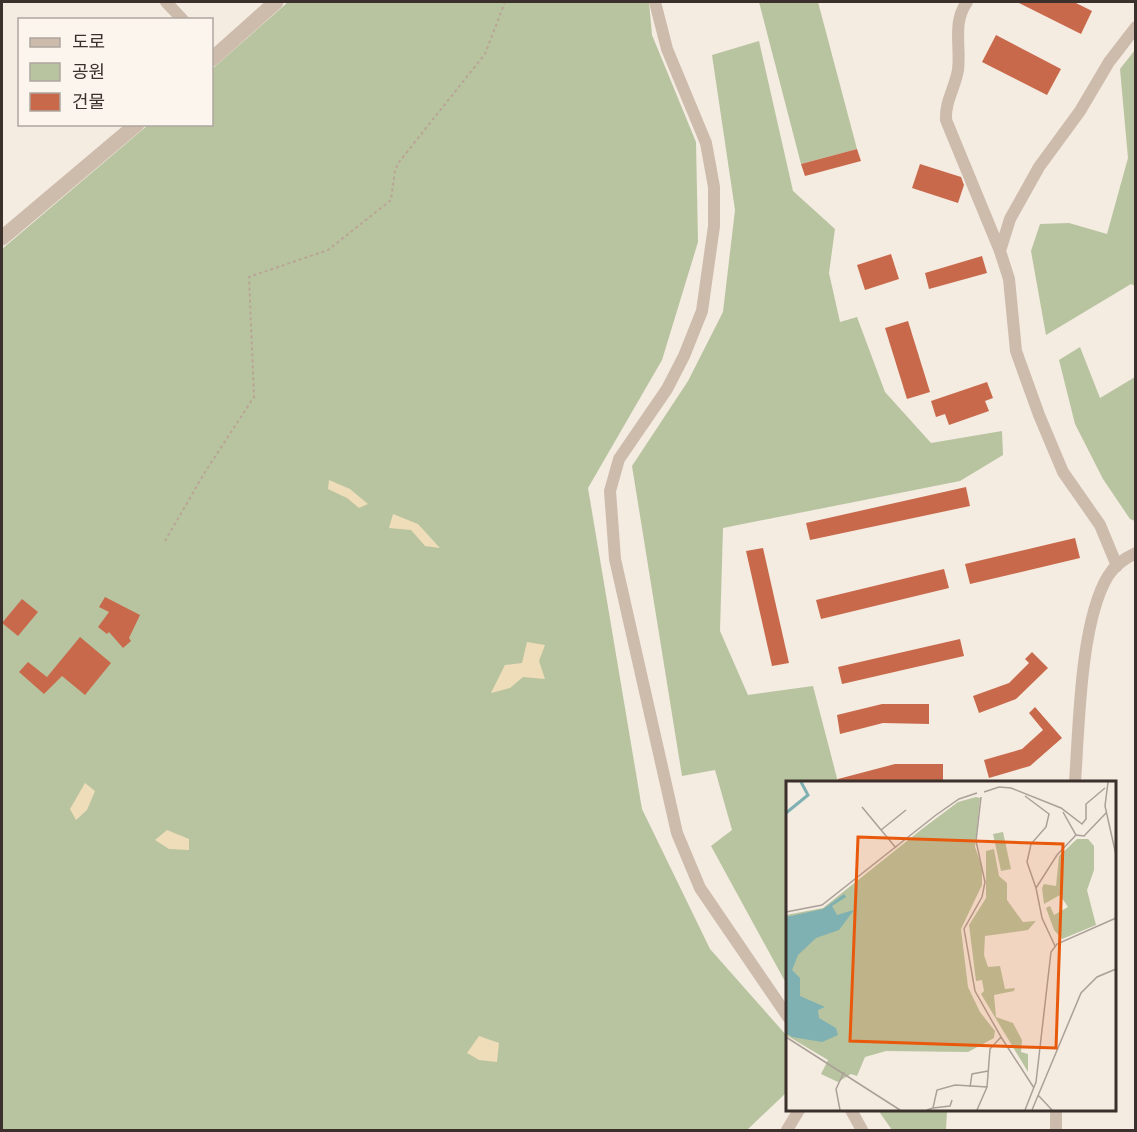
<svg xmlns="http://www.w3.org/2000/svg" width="1137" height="1132" font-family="Commissioner,'Noto Sans KR',sans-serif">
	<rect width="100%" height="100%" fill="#f4ebe1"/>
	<g fill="#b8c4a0">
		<path d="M 288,2 L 649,2 L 652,35 L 696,142 L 698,242 L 662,360 L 588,488 L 642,809 L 710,949 L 787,1036 L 787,1092 L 747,1130 L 2,1130 L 2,249 L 148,125 L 212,124 L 212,69 Z"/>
		<path d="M 759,2 L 818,2 L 857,149 L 801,164 Z"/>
		<path d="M 759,41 L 793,191 L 835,229 L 829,273 L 840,322 L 857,317 L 885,392 L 931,443 L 1002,431 L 1003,455 L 960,481 L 723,528 L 720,631 L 748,695 L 813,686 L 838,782 L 788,782 L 788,850 L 785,851 L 787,985 L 711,846 L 732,830 L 715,770 L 682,776 L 632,466 L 688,381 L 723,312 L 735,210 L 712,55 Z"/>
		<path d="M 1135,50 L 1135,286 L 1131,284 L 1046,335 L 1031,251 L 1040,224 L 1069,223 L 1107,234 L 1128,158 L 1120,69 Z"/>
		<path d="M 1080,347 L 1100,398 L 1135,377 L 1135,521 L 1130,519 L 1103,479 L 1075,424 L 1059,360 Z"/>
		<path d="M 878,1110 L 947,1110 L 946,1130 L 892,1130 Z"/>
	</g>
	<g fill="#efdcb8">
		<path d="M 329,480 L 350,489 L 368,504 L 359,508 L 347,498 L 328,489 Z"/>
		<path d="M 393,514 L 418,524 L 440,548 L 425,546 L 411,530 L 389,528 Z"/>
		<path d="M 527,642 L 545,645 L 539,661 L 545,679 L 523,677 L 510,688 L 491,693 L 505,665 L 522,663 Z"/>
		<path d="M 85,783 L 95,791 L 87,810 L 76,820 L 70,809 Z"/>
		<path d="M 167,830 L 189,839 L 189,850 L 169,849 L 155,840 Z"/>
		<path d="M 479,1036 L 499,1043 L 497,1062 L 479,1060 L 467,1053 Z"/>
	</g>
	<g fill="#c8694b">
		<path d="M 1017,2 L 1074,2 L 1092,11 L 1081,34 Z"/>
		<path d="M 996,35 L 1061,69 L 1047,95 L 982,62 Z"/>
		<path d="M 857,149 L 861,161 L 805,176 L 801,164 Z"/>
		<path d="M 920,164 L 961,177 L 964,185 L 958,203 L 912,188 Z"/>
		<path d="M 891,254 L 899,279 L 865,290 L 857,265 Z"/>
		<path d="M 982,256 L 987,273 L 929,289 L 925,273 Z"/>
		<path d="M 908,321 L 930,392 L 907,399 L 885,328 Z"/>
		<path d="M 987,382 L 993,398 L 985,401 L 989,411 L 949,425 L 945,414 L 936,417 L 931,401 Z"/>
		<path d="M 966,487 L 970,506 L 810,540 L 806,523 Z"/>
		<path d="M 1075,538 L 1080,558 L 970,584 L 965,564 Z"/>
		<path d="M 763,548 L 789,663 L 772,666 L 746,551 Z"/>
		<path d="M 944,569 L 949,588 L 821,619 L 816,600 Z"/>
		<path d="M 105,597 L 140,615 L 129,638 L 131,641 L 123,648 L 109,632 L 107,634 L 98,627 L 109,612 L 99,607 Z"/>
		<path d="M 22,599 L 38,612 L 18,636 L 2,623 Z"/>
		<path d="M 80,637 L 111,663 L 85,695 L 62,676 L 44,694 L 19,672 L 28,662 L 47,677 Z"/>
		<path d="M 960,639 L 964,656 L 842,684 L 838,667 Z"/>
		<path d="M 1032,652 L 1048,668 L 1016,699 L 979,713 L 973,696 L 1009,683 L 1029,663 L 1025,659 Z"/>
		<path d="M 882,704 L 929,704 L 929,724 L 883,723 L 840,734 L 837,715 Z"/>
		<path d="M 1035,707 L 1062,738 L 1030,766 L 989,778 L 984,760 L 1022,749 L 1043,730 L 1029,713 Z"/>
		<path d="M 895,764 L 943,764 L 943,783 L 838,783 L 838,779 Z"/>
	</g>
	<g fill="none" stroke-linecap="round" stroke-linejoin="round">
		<path stroke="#b9a596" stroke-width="2" stroke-dasharray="3 3" stroke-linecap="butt" d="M 165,541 L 205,472 L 254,397 L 249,277 L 328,250 L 391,200 L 395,170 L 399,162 L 485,54 L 505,2"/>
		<g stroke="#cdbbac" stroke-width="12">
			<path d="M 166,2 L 183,20"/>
			<path d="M 655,2 L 667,49 L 706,143 L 714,187 L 714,226 L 702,311 L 684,356 L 667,389 L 619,459 L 610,491 L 615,559 L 677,833 L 700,888 L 788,1017"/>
			<path d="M 967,2 C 952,23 961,46 958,70 C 955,88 945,101 946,120 L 1000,251"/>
			<path d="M 1117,566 L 1100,525 L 1063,472 L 1039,415 L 1016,351 L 1009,279 L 1000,251 L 1010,219 L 1039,167 L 1080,111 L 1109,62 L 1136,27"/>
			<path d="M 1075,782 C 1079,727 1080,622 1108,576 C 1114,566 1125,558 1136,553"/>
			<path d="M 851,1110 L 862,1130"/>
			<path d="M 787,1130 L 799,1110"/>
			<path d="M 1056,1130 L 1056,1110"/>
		</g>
		<g stroke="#cdbbac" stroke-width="15">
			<path d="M 212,59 L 276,2"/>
			<path d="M 2,238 L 137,124"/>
		</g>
	</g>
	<g transform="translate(786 781)">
		<rect width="330" height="330" fill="#f4ebe1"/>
		<path d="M 190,16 L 194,17 L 189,66 L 196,86 L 196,104 L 175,148 L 182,206 L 194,231 L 209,250 L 208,257 L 182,271 L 100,270 L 79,276 L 71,295 L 65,293 L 52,301 L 35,293 L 42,279 L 0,254 L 0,134 L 37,127 L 136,48 L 172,21 ZM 217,51 L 225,88 L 215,90 L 207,53 ZM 291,58 L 302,58 L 308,65 L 308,89 L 301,109 L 310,144 L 276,158 L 268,149 L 260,127 L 264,125 L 268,134 L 282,126 L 274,114 L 258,123 L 256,107 L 258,103 L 270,105 L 273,75 ZM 208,68 L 213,95 L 221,102 L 221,119 L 237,141 L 250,140 L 242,149 L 199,155 L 198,174 L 202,186 L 214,185 L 219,208 L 229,207 L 228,210 L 208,214 L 210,236 L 227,242 L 236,259 L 235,271 L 242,273 L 242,291 L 195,213 L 198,210 L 196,199 L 190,200 L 183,144 L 200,117 L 200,70 Z" fill="#b8c4a0"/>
		<path d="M 58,113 L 60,116 L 46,125 L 51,134 L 68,129 L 53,149 L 30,157 L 12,174 L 6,189 L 14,197 L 14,215 L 39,226 L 32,229 L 33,237 L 50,247 L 52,254 L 36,261 L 6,256 L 0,252 L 0,136 L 37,128 Z" fill="#7fb0b2"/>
		<path fill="none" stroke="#7fb0b2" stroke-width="3" d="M 0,32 L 22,14 L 15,1"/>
		<path fill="none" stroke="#aaa098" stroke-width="1.5" d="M 322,1 L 319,25 L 330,74M 198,11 L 213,6 L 225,7 L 275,27 L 296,43 L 300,38 L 300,23 L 319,7M 239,15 L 263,33 L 260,46 L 245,63 L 241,81 L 250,107M 195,16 L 190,60 L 199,101 L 196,116 L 178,148 L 189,210 L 215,256 L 204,268 L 201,306M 76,26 L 110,67M 277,31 L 290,54 L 298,55 L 320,32M 95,49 L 120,29M 0,131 L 36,124 L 150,34 L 173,18 L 191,12M 269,165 L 256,137 L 250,107 L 271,74 L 290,54M 0,256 L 114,329M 215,256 L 248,307M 184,306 L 186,293 L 202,290M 252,314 L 266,329M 147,327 L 164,325 L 166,319M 54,329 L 50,308 L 58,291M 141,329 L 147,327 L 151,309 L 169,304 L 201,306 L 191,329M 239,329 L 250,301 L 265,171 L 271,163 L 330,137M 246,329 L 295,212 L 311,196 L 330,188"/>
		<path fill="#e8590c" fill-opacity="0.15" stroke="#e8590c" stroke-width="3" d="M 72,56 L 277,63 L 270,267 L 64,260 Z"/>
		<rect width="330" height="330" fill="none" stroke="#3b302b" stroke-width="3"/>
	</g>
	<rect width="1137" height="1132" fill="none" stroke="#3b302b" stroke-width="6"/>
	<rect x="18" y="18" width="195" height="108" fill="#fbf5ee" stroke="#aea6a0" stroke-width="1.5"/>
	<rect x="30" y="38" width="30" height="9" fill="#cdbbac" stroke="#aea6a0" stroke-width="1.5"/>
	<text x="72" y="48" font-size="18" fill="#3b302b">도로</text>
	<rect x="30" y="63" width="30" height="18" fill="#b8c4a0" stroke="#aea6a0" stroke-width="1.5"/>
	<text x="72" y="78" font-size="18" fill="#3b302b">공원</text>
	<rect x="30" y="93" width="30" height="18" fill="#c8694b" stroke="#aea6a0" stroke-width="1.5"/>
	<text x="72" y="108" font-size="18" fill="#3b302b">건물</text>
</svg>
